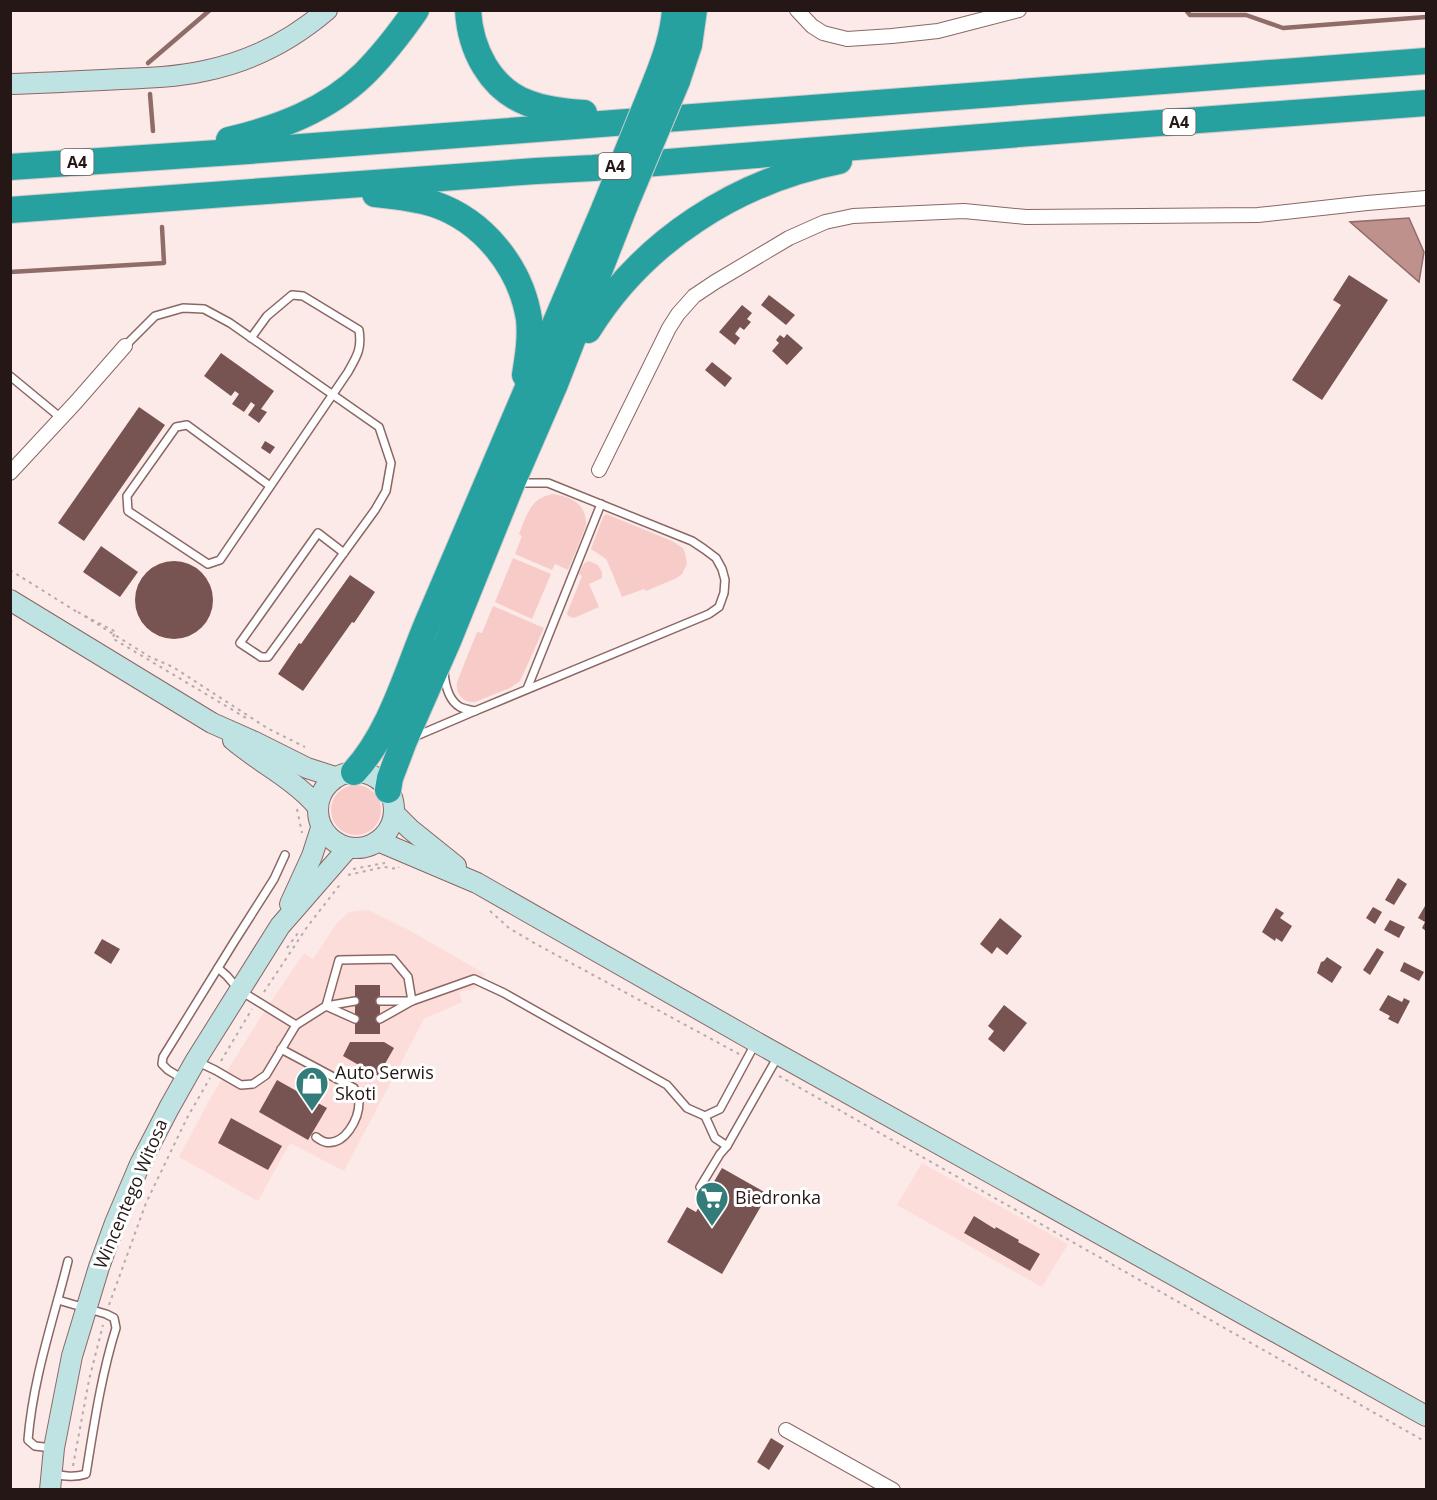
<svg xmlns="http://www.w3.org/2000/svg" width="1437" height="1500" font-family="'Open Sans',sans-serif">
	<rect width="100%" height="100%" fill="#fbeae8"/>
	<g fill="#fcddda">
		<path d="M 368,910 L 409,930 L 485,974 L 475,989 L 459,992 L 462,1002 L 424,1019 L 344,1171 L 290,1143 L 258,1201 L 179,1157 L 211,1097 L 260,1018 L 304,953 L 313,959 L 337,923 L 349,912 Z"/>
		<path d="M 922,1163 L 1068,1244 L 1042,1287 L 897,1205 Z"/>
	</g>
	<g fill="#f7ccc8">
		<path d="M 553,494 C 573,497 587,505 586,526 L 568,570 L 555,564 L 552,570 L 515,554 L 522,536 L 519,534 C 527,515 530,498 553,494 Z"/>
		<path d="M 606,514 L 672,541 L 683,548 L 685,553 L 687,564 L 682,574 L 677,578 L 646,591 L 644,589 L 622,597 L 608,563 L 606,559 L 591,549 L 603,517 Z"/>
		<path d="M 513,558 L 551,574 L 532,619 L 495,602 Z"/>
		<path d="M 589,561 L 598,565 L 602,572 L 602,578 L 589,584 L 599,607 L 574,618 L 568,616 L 567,613 L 582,576 L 579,574 C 581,569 583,562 589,561 Z"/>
		<path d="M 493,606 L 544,628 L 520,681 L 510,688 L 475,702 C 463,703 455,694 457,682 L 477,632 L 482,633 Z"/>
		<circle cx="356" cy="810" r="25"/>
	</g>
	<path fill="#be918d" stroke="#906c69" stroke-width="1.5" d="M 1409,218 L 1424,252 L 1419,282 L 1350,222 Z"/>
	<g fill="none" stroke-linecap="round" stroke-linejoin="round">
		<g stroke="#906c69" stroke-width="4.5">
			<path d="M 1186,10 L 1190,15 L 1246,15 L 1283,28 L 1426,17"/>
			<path d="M 148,63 L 210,10"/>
			<path d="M 150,94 L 153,131"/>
			<path d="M 10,272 L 164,263 L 162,227"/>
		</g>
	</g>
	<g fill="#775452">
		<path d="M 1349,275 L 1388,300 L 1322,400 L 1292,380 L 1341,305 L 1333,300 Z"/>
		<path d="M 769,295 L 795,315 L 786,325 L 761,305 Z"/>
		<path d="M 742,305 L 752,313 L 747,319 L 751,322 L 744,330 L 740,327 L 735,334 L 740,338 L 735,345 L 719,332 Z"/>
		<path d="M 787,334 L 803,348 L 787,365 L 772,351 L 779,343 L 776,340 L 780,335 L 784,338 Z"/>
		<path d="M 221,353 L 274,391 L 261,409 L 267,412 L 259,423 L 248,415 L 255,405 L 251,402 L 244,412 L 232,404 L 239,394 L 235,391 L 231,396 L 204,376 Z"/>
		<path d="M 712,362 L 732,378 L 725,387 L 705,370 Z"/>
		<path d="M 139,407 L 165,425 L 84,541 L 58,523 Z"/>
		<path d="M 265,441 L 275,447 L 270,454 L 261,448 Z"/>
		<path d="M 101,546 L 138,572 L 120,597 L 83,572 Z"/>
		<circle cx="174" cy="600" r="39"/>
		<path d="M 350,575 L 375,592 L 354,623 L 352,622 L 303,691 L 278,674 L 299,643 L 301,644 Z"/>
		<path d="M 1398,878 L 1407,884 L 1394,905 L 1385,900 Z"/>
		<path d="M 1425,906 L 1426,907 L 1426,931 L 1422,928 L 1425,922 L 1418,918 Z"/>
		<path d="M 1373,907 L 1382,912 L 1375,924 L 1366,918 Z"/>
		<path d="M 1276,908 L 1284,913 L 1280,918 L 1292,926 L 1282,942 L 1276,938 L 1275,941 L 1262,932 Z"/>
		<path d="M 1000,918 L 1022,936 L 1007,955 L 997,947 L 992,954 L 980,944 Z"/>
		<path d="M 1390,920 L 1405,927 L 1399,938 L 1384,930 Z"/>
		<path d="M 102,939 L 120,949 L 111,964 L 94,953 Z"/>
		<path d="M 1377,948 L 1384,952 L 1370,975 L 1363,970 Z"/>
		<path d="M 1327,957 L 1342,967 L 1332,983 L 1317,973 L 1321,962 L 1324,961 Z"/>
		<path d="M 1404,962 L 1424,972 L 1419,981 L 1400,971 Z"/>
		<rect x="355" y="985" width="25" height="49"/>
		<path d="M 1388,995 L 1402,1002 L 1404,998 L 1410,1001 L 1398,1024 L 1388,1019 L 1390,1016 L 1379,1010 Z"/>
		<path d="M 1004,1005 L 1027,1023 L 1004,1052 L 988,1039 L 994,1031 L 988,1026 Z"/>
		<path d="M 350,1042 L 384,1042 L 394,1048 L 378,1076 L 343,1056 Z"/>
		<path d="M 277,1080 L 327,1108 L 308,1140 L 259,1112 Z"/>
		<path d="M 231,1118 L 282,1146 L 268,1170 L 218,1143 Z"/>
		<path d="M 722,1168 L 768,1194 L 722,1274 L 667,1242 L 687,1207 L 696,1212 Z"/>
		<path d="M 974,1216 L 995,1229 L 996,1227 L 1019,1240 L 1018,1242 L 1040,1254 L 1030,1271 L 964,1233 Z"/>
		<path d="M 771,1438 L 784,1446 L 769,1470 L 757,1462 Z"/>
	</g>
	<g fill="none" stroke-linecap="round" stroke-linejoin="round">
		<defs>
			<g id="lane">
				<path d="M 251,338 L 267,316 L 292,295 L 303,296 L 359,330 C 362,349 357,356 348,372 L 220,560 L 208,564 L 128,511 L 127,496 L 176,427 L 187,425 L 270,486"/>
				<path d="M 125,346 L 155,316 L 183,308 L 204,309 L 230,323 L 379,427 L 391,463 L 386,491 L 375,510 L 268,657 L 261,657 L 240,643 L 318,533 L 344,553"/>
				<path d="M 10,376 L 61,418"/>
				<path d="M 527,689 L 601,504"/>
				<path d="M 475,711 L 709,614 L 719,607 L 724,593 L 725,580 L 722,569 L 716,558 L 704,549 L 692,541 L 548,483 L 518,483"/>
				<path d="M 414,737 L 475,711 C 470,710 464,709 460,707 C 448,700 445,684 444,672"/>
				<path d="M 218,968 L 227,976 L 239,990 L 296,1025 L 326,1006 L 355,1019"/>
				<path d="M 355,1001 L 326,1006 L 339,960 L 393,959 L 408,977 L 412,1001 L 380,1001"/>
				<path d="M 380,1019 L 412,1001 L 474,979 L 504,993 L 667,1085 L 687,1108 L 705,1116 L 720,1109 L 755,1044"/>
				<path d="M 281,1049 L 354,1088 C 356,1093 359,1098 359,1102 C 359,1119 345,1146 325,1142 C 321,1141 319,1139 316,1137"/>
				<path d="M 198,1062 L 215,1070 L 241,1085 L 253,1084 L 266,1075 L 296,1025"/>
				<path d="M 183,1079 L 168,1070 L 162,1064 L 163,1057 L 234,942 L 274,879 L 285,855"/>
				<path d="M 705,1116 L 715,1138 L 727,1146"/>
				<path d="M 700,1187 L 720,1154 L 727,1146 L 777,1058"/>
				<path d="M 52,1448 L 35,1446 L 28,1440 C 33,1378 53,1321 68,1261"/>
				<path d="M 52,1474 C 64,1476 74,1478 86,1474 C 94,1425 101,1376 116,1328 L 114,1318 L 106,1314 L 58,1300"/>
			</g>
			<g id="street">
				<path d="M 797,10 L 812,26 L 823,33 L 847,39 L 892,36 L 938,31 L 1019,10"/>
				<path d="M 599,470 L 669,328 L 678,314 L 694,296 L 715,282 L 789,238 L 825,222 L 853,216 L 964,211 L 1026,217 L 1258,215 L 1367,203 L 1426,198"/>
				<path d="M 10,473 L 76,402 L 125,346"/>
				<path d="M 786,1430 L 893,1490"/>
			</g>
			<g id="secondary">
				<path d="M 10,84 C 47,83 84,81 121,79 C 149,78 177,77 204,71 C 249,62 292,40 327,10"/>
				<path d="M 10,600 L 212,723 L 255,742 L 307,768 L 335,777"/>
				<path d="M 233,740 C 260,763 294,779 317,806"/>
				<circle cx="356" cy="810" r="38"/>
				<path d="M 394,813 L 410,829 L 456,866"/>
				<path d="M 378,841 L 477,883 L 756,1042 L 1426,1416"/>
				<path d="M 290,904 L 312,856 L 321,828"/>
				<path d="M 50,1490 L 54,1448 L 72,1356 L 99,1267 L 115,1223 L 140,1164 L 169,1108 L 196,1060 L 280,926 L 348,848"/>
			</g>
			<g id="highway">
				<path d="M 468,10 C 470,49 490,89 528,103 C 546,110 565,112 584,113"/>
				<path d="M 656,81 C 665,58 673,36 675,10"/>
				<path d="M 677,81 L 689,45 L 694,10"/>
				<path d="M 229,140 C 279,128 327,110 364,74 C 383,55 400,33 416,10"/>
				<path d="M 10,167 L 248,151 L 1426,61"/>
				<path d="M 375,194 C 394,196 415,198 434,204 C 484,221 521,268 529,319 C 531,338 528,356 525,375"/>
				<path d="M 10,210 L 536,171 L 593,168 L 1107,127 L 1426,103"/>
				<path d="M 588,330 C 643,241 737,181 839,161"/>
				<path d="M 354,772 C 392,731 408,667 430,617 C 489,481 547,344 605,207"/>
				<path d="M 388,790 L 390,778 L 404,741 L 448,641 L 512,483 L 555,384 L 625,205"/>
			</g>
		</defs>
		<use href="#lane" stroke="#8b6764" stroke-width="10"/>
		<use href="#street" stroke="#8b6764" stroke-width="16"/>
		<use href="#secondary" stroke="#8b6764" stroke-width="22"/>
		<use href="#highway" stroke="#cfcccc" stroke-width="28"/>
		<g stroke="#b9a9a7" stroke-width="2" stroke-dasharray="3 4.5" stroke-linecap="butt">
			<path d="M 10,570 L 77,612"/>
			<path d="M 78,612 L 150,657 L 173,667 L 267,728 L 305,747"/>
			<path d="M 85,616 L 116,632 L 112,638 L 246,718"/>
			<path d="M 297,809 L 302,833"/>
			<path d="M 353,869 L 385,863"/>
			<path d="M 348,875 L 384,867 L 398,869 L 399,867"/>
			<path d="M 490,911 L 509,928 L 536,944 L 739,1054"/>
			<path d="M 287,948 L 298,933"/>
			<path d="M 264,992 L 307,927 L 342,882"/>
			<path d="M 221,1061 L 252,1009"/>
			<path d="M 779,1076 L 1426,1442"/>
			<path d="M 109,1305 L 146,1203 L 187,1118 L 210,1078"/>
			<path d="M 73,1466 L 89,1380 L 103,1325"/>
		</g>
		<use href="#lane" stroke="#fff" stroke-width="7"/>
		<use href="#street" stroke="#fff" stroke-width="14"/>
		<use href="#secondary" stroke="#bee3e2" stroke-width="20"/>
		<use href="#highway" stroke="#27a19f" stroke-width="26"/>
		<defs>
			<g id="highway-bridge">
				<path d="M 625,205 L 677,81"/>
				<path d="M 605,207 L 656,81"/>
			</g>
		</defs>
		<use href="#highway-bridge" stroke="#cfcccc" stroke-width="28" stroke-linecap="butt"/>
		<use href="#highway-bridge" stroke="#27a19f" stroke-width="26"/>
	</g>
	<defs>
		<symbol id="shop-pin" viewBox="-11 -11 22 30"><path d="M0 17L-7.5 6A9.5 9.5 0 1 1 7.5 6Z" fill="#337c7a" stroke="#fff"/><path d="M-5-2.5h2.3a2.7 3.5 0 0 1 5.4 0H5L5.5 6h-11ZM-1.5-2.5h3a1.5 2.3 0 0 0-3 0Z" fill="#fff"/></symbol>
		<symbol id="supermarket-pin" viewBox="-11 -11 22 30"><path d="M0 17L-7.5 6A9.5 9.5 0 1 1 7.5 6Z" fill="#337c7a" stroke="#fff"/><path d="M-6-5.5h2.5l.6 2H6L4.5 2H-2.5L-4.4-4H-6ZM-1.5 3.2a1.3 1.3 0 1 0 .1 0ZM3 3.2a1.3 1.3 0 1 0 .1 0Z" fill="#fff"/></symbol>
	</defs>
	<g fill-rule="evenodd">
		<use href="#shop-pin" x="293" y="1064" width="38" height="52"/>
		<use href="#supermarket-pin" x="693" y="1179" width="38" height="52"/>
	</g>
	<g text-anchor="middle" stroke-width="6" stroke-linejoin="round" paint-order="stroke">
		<g fill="#fff" stroke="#665d5c" stroke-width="1.5">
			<rect x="1162.5" y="109" width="33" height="26" rx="4.5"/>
			<rect x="60.5" y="149" width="33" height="26" rx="4.5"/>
			<rect x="598.5" y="153" width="33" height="26" rx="4.5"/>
		</g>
		<g font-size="16" font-weight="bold" fill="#251716">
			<text x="1179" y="128">A4</text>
			<text x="77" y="168">A4</text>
			<text x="615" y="172">A4</text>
		</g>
		<g font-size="18" fill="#251716" stroke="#fff" text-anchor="start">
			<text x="335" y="1079">Auto Serwis<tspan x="335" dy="21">Skoti</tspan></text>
			<text x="735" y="1204">Biedronka</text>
		</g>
		<g font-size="18" fill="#251716" stroke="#fff">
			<text transform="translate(131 1194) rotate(-67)" y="6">Wincentego Witosa</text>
		</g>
	</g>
	<rect width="1437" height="1500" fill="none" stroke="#251716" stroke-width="24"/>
</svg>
